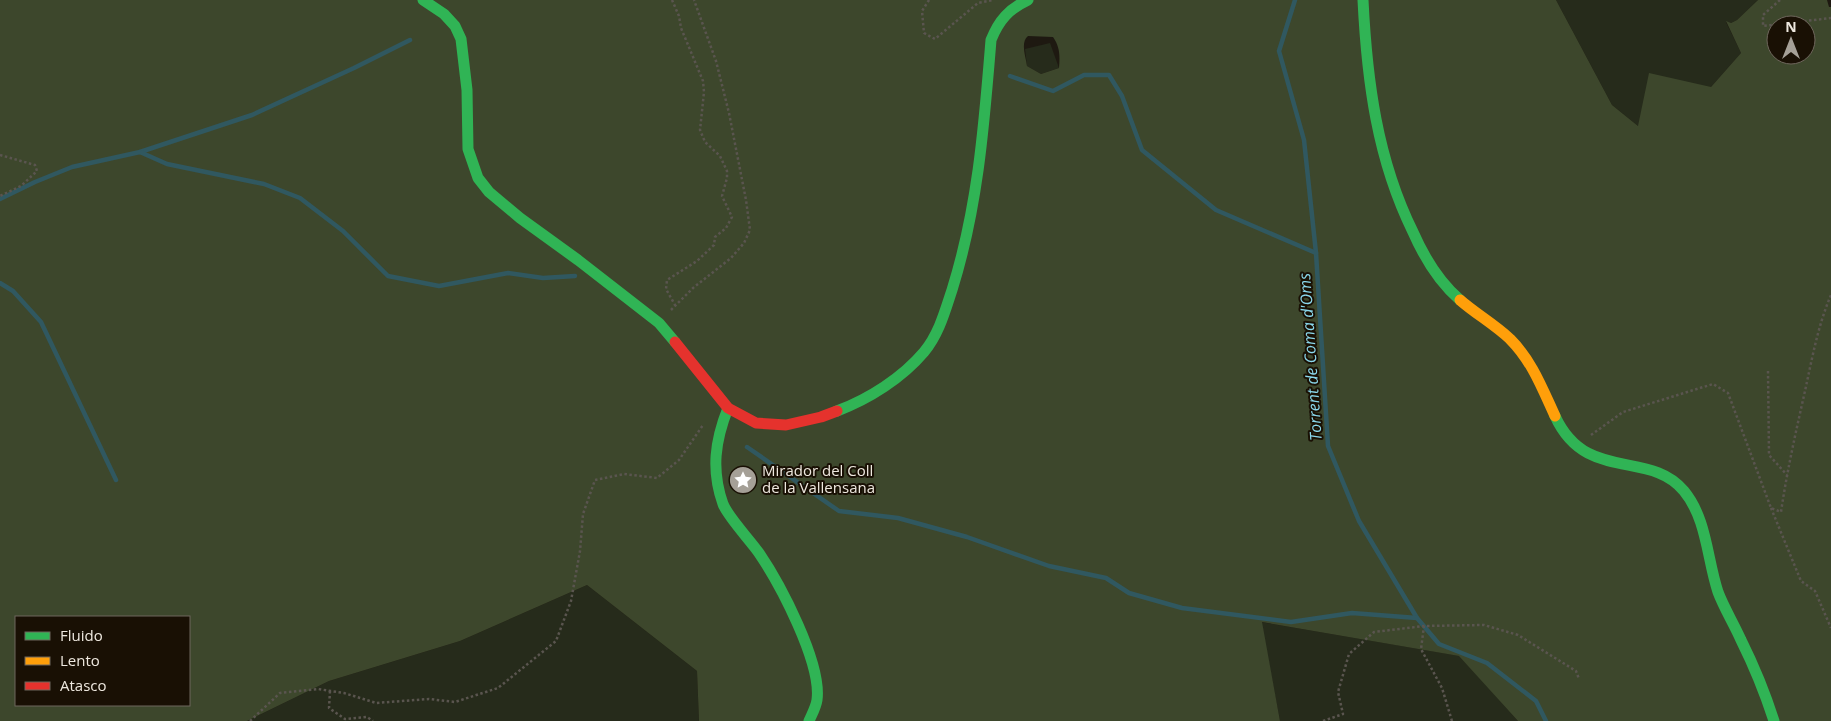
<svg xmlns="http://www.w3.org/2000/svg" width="1831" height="721" font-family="'Open Sans',sans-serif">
	<rect width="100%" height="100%" fill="#1e1911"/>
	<g fill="#262b1b">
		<path d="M 1556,0 L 1758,0 L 1737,20 L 1731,23 L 1726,22 L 1741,53 L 1711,87 L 1638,126 L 1612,105 Z"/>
		<path d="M 1050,43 L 1059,68 L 1041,74 L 1027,66 L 1025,49 Z"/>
		<path d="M 587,585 L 697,671 L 699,721 L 247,721 L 329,681 L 460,641 Z"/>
		<path d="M 1261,622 L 1460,656 L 1518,721 L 1280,721 Z"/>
	</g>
	<path fill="#3d472c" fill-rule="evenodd" d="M 0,0 L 1556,0 L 1612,105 L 1638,126 L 1649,73 L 1711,87 L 1741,53 L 1726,21 L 1731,23 L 1737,20 L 1758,0 L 1827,0 L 1829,7 L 1831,7 L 1831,721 L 1518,721 L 1459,656 L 1262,622 L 1280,721 L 699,721 L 697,671 L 587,585 L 460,641 L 329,681 L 247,721 L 0,721 ZM 1776,25 L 1806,25 L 1806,55 L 1776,55 ZM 1028,36 L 1053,37 C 1060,47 1060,56 1059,68 L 1041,74 L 1027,66 C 1026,57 1020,42 1028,36 ZM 16,617 L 189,617 L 189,705 L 16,705 Z"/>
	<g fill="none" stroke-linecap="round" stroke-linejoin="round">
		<g stroke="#305860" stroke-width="4.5">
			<path d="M 1295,0 L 1279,51 L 1304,140 L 1316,253 L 1328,446 L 1359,521 L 1417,618 L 1439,644 L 1487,663 L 1536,701 L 1546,721"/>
			<path d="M 1010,76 L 1053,91 L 1084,75 L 1109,75 L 1122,96 L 1142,150 L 1216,210 L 1316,253"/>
			<path d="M 140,152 L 252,115 L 354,68 L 410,40"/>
			<path d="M 0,199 L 35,182 L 72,167 L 140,152 L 167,164 L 264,184 L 300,198 L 343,231 L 388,276 L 439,286 L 508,273 L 543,278 L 575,276"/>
			<path d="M 0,283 L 13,291 L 41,322 L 116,480"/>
			<path d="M 747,447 L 839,511 L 898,518 L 967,537 L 1049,566 L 1106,578 L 1129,593 L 1182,608 L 1291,622 L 1352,613 L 1417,618"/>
		</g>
		<g stroke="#5a554f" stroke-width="2.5" stroke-dasharray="2.5 2.5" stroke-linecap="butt">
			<path d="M 672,0 L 679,16 L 681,28 L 703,81 L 704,92 L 700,130 L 705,142 L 720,156 L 727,171 L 727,178 L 722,196 L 732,217 L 726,228 L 715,237 L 714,245 L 697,261 L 667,280 L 666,289 L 675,305"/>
			<path d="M 929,0 L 922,11 L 924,33 L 935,39 L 978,3 L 993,0"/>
			<path d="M 1780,0 L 1763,15 L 1763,26 L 1831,18"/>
			<path d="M 0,155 L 35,165 L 37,171 L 21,186 L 0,196"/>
			<path d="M 671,310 L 693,288 L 731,258 L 744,243 L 750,230 L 746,200 L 729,113 L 716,61 L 694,0"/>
			<path d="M 1768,371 L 1769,455 L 1787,475"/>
			<path d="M 1591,435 L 1623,412 L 1713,384 L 1728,393 L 1771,508 L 1781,512 C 1787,471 1796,431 1805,391 C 1812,359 1818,325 1831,295"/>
			<path d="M 1771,508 L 1801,581 L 1815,591 L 1831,628"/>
			<path d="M 330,691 L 329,708 L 345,719 L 367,717 L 373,721"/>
			<path d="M 250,721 L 280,693 L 318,689 L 344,693 L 376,703 L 429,699 L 455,702 L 498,688 L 556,641 L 571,601 L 580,551 L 583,514 L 595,480 L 624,474 L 657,478 L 679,460 L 703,425"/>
			<path d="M 1323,721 L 1343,714 L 1338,692 L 1349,654 L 1374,632 L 1424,626"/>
			<path d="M 1452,721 L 1442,688 L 1421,649 L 1424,626 L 1484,625 L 1518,635 L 1576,671 L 1579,679"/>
		</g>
		<g stroke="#30b455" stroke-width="11">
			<path d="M 423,0 L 444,14 L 455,26 L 461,39 L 467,90 L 468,149 L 478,178 L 489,192 L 520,218 L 578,260 L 659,323 L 675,342"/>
			<path d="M 1363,0 C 1367,81 1377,159 1413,232 C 1424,257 1439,282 1460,300"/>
			<path d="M 728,408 C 715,441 711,470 723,504 C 728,517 750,540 759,553 C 780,584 822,663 817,700 C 816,707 812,714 809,721"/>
			<path d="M 837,411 C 869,399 902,378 924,352 C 939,334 945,311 952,290 C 978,207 984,126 991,40 C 999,20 1009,9 1028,0"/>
			<path d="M 1555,416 C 1586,484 1650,449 1684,491 C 1707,519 1707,559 1718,592 C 1724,608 1734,624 1741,640 C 1754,666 1765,693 1774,721"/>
		</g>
		<path stroke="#ff9f0a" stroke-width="11" d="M 1460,300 C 1476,314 1494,324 1510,339 C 1532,361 1542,388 1555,416"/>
		<path stroke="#e5322d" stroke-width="11" d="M 675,342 L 728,408 L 756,423 L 786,425 L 821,417 L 837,411"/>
	</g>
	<defs>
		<symbol id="sight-disc" viewBox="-11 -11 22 22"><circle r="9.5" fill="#a5a097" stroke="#191004"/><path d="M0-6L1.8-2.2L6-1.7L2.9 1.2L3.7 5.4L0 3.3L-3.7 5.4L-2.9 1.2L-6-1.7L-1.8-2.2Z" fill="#fff"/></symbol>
	</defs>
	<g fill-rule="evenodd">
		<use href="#sight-disc" x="727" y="464" width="32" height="32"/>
	</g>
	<g text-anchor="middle" stroke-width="4" stroke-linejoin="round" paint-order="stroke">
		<g font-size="15" fill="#eee8df" stroke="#191004" text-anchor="start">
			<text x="762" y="476">Mirador del Coll<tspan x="762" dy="17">de la Vallensana</tspan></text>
		</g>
		<g font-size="16" font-style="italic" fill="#8bd8ec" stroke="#191004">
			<text transform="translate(1310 357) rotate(-94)" y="6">Torrent de Coma d'Oms</text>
		</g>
	</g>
	<rect x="15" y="616" width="175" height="90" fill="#191004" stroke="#6e665c"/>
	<rect x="25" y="632" width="25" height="8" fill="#30b455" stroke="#6e665c"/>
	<text x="60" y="641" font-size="15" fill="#eee8df">Fluido</text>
	<rect x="25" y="657" width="25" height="8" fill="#ff9f0a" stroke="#6e665c"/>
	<text x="60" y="666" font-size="15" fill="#eee8df">Lento</text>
	<rect x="25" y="682" width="25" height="8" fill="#e5322d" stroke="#6e665c"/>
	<text x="60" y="691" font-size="15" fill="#eee8df">Atasco</text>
	<g transform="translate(1791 40)"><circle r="24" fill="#191004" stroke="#6e665c"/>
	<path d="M0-4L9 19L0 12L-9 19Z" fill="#a5a097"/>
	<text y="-8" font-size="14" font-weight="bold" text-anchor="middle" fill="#eee8df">N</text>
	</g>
</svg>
